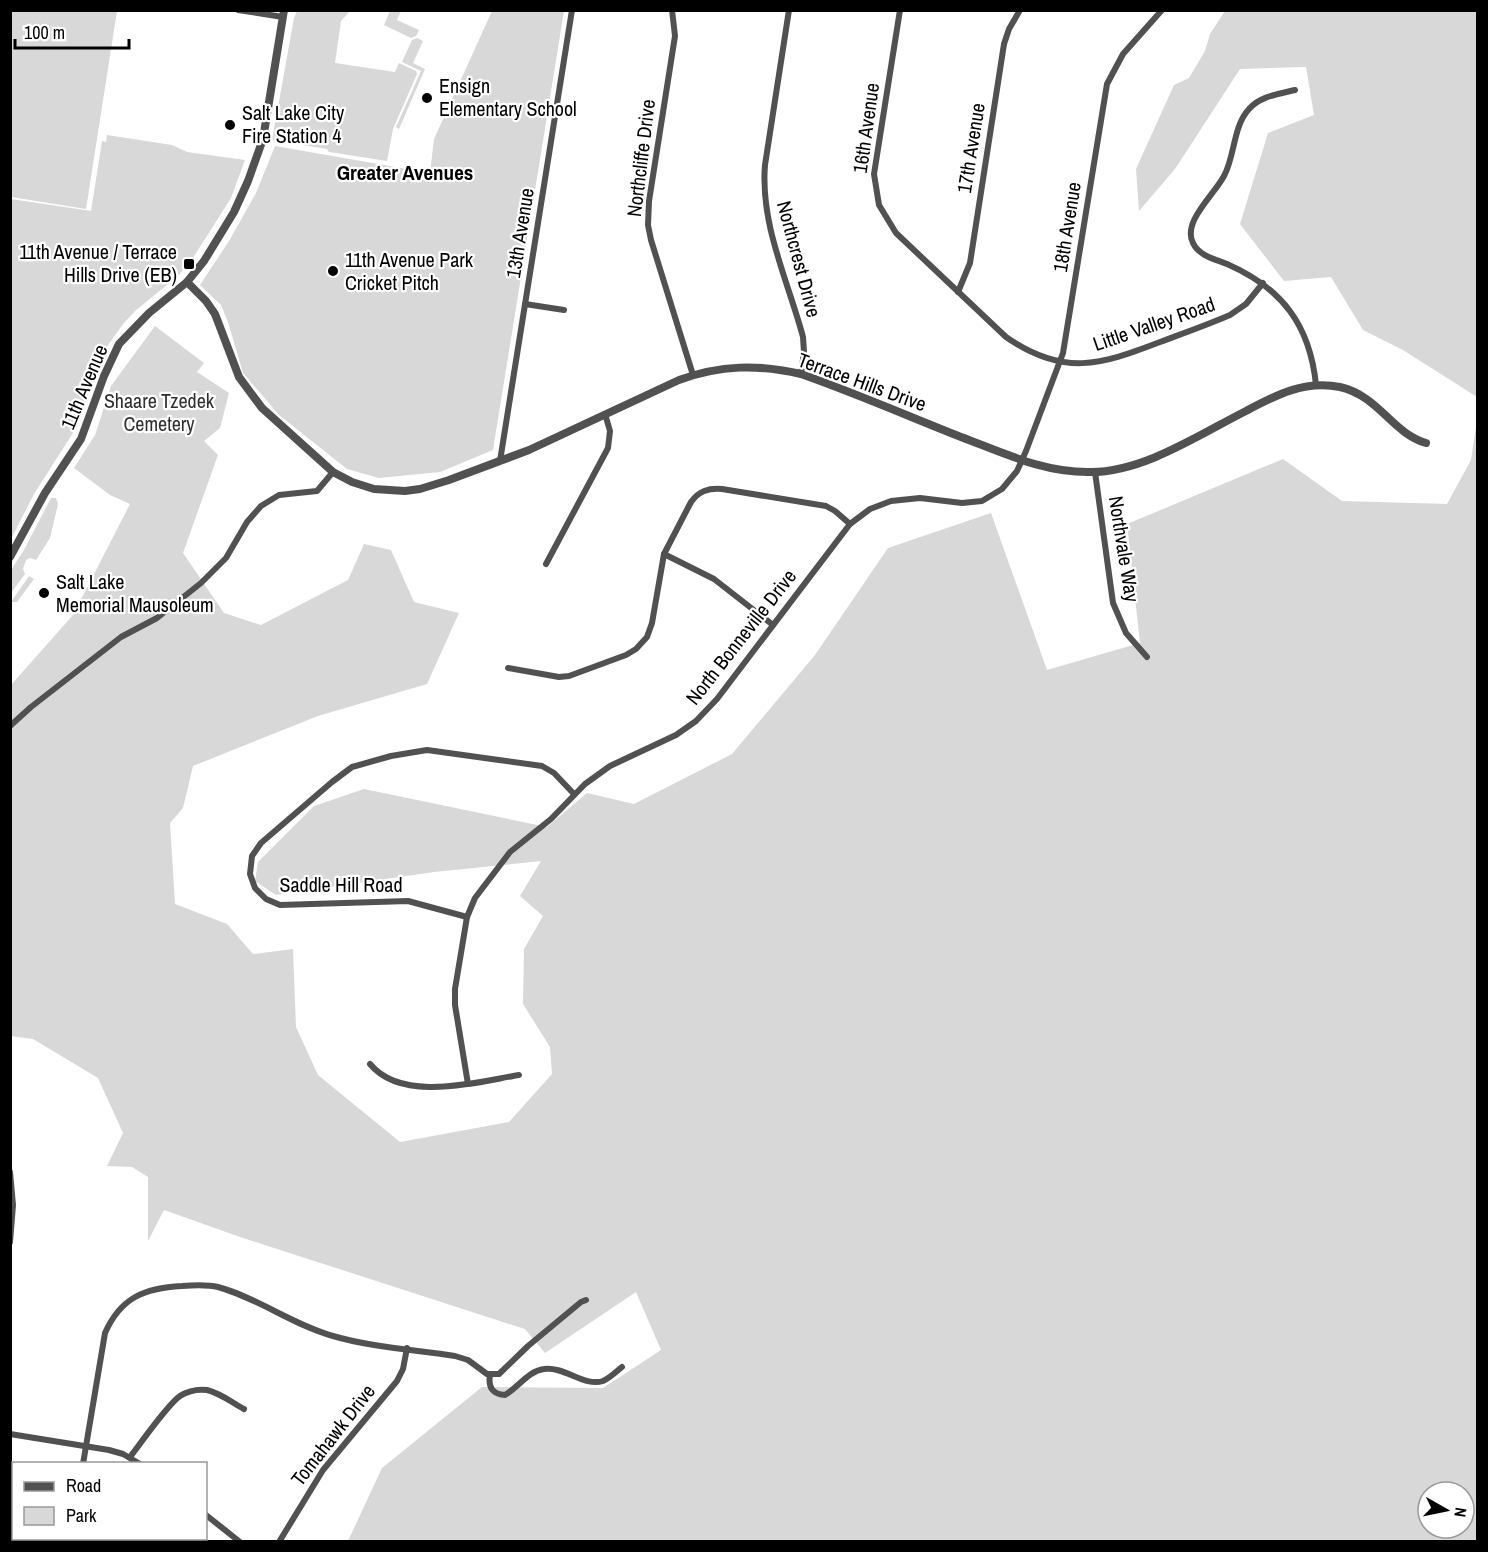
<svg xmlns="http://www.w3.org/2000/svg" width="1488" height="1552" font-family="'Archivo Narrow',sans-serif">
	<rect width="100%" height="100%" fill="#fff"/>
	<g fill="#d8d8d8" fill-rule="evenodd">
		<path d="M 10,11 L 117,11 L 86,209 L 11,197 Z"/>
		<path d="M 297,11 L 350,11 L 341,21 L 335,63 L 395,72 L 399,63 L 416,71 L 417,74 L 393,129 L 387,161 L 329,152 L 327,149 L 272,140 L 294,18 Z"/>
		<path d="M 390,11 L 401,11 L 397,20 L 419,30 L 416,36 L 411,38 L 384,25 Z"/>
		<path d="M 492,11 L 564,11 L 493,450 L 440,472 L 379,478 L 347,469 L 279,415 L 243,373 L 228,322 L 221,305 L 200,285 L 229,241 L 256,193 L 275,146 L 430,173 L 434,139 Z"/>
		<path d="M 1225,11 L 1477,11 L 1477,397 L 1403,350 L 1363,330 L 1331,277 L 1284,281 L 1240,224 L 1268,133 L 1314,115 L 1306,67 L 1240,69 L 1175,169 L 1139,211 L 1136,169 L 1174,85 L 1189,78 L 1205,51 L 1210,34 Z"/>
		<path d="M 417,38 L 423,41 L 413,63 L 425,69 L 399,129 L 396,127 L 421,71 L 402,62 L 412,40 Z"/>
		<path d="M 107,135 L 172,145 L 187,152 L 245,160 L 231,198 L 191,261 L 178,276 L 135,311 L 123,324 L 104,351 L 93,379 L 78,425 L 34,494 L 11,539 L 11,199 L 91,211 L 102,141 L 106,142 Z"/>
		<path d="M 155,326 L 204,363 L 197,372 L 229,393 L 220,428 L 204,441 L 218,455 L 183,553 L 224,613 L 261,625 L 348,580 L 364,544 L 391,550 L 414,602 L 459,613 L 427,684 L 318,716 L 193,766 L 183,808 L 170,823 L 175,904 L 227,924 L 253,954 L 293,949 L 296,1027 L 318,1075 L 400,1142 L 509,1122 L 552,1074 L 550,1047 L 523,1004 L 524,949 L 543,916 L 520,896 L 541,861 L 434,872 L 276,895 L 255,881 L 258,862 L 314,806 L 364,789 L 547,827 L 587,793 L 634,804 L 732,754 L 815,655 L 888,548 L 991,513 L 1047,670 L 1140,643 L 1127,524 L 1283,459 L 1342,501 L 1447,504 L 1471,460 L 1477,420 L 1477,1541 L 348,1541 L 382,1468 L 482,1387 L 603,1388 L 661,1350 L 636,1292 L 545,1353 L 525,1329 L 243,1238 L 164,1210 L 148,1241 L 148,1177 L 132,1167 L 107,1166 L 123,1133 L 98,1078 L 33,1039 L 11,1036 L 11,685 L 73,615 L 130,504 L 110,495 L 74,468 L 95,435 L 111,386 ZM 1428,1492 L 1464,1492 L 1464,1528 L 1428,1528 Z"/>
		<path d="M 51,498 L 56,498 L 58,504 L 50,538 L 36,560 L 30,558 L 26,560 L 23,569 L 25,574 L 11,593 L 11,570 L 24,550 Z"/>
		<path d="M 29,576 L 34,579 L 17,602 L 11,602 Z"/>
	</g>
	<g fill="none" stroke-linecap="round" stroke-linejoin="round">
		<g stroke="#515151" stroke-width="6">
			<path d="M 238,10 L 283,17"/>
			<path d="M 672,10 L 675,36 L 649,201 L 648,225 L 651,240 L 693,375"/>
			<path d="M 789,10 L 765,165 C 760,224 788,281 803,337 L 804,352 L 801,374"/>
			<path d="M 900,10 L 874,174 L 879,205 L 896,233 L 1006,337 C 1064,377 1100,365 1160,342 C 1184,333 1207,325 1230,315 L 1246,304 L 1263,283"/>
			<path d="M 1295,90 C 1279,94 1260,96 1249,109 C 1233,126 1235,156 1224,176 C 1214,195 1182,222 1193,243 C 1199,256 1215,259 1227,264 C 1282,288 1310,325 1316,385"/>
			<path d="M 958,292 L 970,263 L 1004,44 L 1009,29 L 1020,10"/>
			<path d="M 525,304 L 564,310"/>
			<path d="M 500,461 L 572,10"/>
			<path d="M 1095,472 L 1113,603 L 1126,633 L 1147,657"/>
			<path d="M 664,554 L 714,579 L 773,625"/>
			<path d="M 546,564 L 608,448 L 610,431 L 605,414"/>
			<path d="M 508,668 L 559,677 L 569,676 L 626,655 L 636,649 L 647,637 L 652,623 L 664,554 L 691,502 C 699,491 708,488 722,489 L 826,506 L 835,511 L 850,524"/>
			<path d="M 10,726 L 31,707 L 121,637 L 157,618 L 201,583 L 226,558 L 247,522 L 261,506 L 279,495 L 317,491 L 333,472"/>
			<path d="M 467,917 L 408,901 L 280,905 L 266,899 L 255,888 L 250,874 L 252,856 L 261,843 L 332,782 L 352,767 L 391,756 L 427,750 L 542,766 L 554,773 L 574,794"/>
			<path d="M 370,1064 C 402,1103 476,1082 519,1075"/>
			<path d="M 468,1084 L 455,1005 L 455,989 L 467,917 L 475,898 L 510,852 L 551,819 L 585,784 L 610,766 L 676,735 L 696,721 L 717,699 L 850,524 L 870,509 L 891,501 L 920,498 L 962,503 L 982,501 L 1002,489 L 1017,471 L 1026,451 L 1063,353 L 1107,84 L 1123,54 L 1162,10"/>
			<path d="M 10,1172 L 13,1205 L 10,1242"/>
			<path d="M 490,1375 C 488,1387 492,1394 505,1395 C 519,1387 528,1371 544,1369 C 564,1366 584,1387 603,1381 C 610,1378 617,1371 622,1367"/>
			<path d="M 10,1434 L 109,1450 L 123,1454 L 140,1464"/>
			<path d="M 130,1457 C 141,1443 167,1405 180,1396 C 188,1391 198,1389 207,1390 C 220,1393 233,1403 244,1409"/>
			<path d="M 83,1464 L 105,1333 C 121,1297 145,1288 182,1286 C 194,1285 206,1284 218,1287 C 258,1298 293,1325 333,1336 C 370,1347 417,1350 455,1356 L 468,1360 L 487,1374 L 499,1374 L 528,1346 L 581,1302 L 586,1300"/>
			<path d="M 206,1515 L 240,1542"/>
			<path d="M 67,1542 L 68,1538"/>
			<path d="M 170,1542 L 171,1538"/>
			<path d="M 279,1542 L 323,1470 L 397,1381 L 403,1369 L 407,1348"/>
		</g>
		<g stroke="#515151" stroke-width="8">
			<path d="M 187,282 L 206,301 L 215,314 L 239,377 L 262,408 L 333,472 L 352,482 L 374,489 L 405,491 L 420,489 L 449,480 L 529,450 L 679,380 C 720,365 758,364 801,374 C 855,393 908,416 961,437 C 1004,453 1044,473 1091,472 C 1144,472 1200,434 1246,411 C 1276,395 1304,380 1340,387 C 1379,396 1392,433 1426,443"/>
			<path d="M 10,557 L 45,493 L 81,439 L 104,376 L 119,344 L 149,313 L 187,282 L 204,261 L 234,212 L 248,181 L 263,139 L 284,10"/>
		</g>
	</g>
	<g fill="#000" stroke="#fff" stroke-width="2">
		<circle cx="427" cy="98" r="6"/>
		<circle cx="230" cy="125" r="6"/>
		<rect x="183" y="258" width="12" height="12" rx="3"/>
		<circle cx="333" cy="271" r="6"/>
		<circle cx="44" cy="593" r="6"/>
	</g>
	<g text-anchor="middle" stroke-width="4.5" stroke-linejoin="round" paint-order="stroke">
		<g font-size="20" fill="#000" stroke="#fff" text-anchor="start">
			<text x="439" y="93">Ensign<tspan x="439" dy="23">Elementary School</tspan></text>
			<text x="242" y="120">Salt Lake City<tspan x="242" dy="23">Fire Station 4</tspan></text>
			<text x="177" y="259" text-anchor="end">11th Avenue / Terrace<tspan x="177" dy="23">Hills Drive (EB)</tspan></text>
			<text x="345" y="267">11th Avenue Park<tspan x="345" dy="23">Cricket Pitch</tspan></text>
			<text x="56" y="589">Salt Lake<tspan x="56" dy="23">Memorial Mausoleum</tspan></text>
		</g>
		<g font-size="20" fill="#000" stroke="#fff">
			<text transform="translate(866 128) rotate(-82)" y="7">16th Avenue</text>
			<text transform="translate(971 148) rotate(-81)" y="7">17th Avenue</text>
			<text transform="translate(641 158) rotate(-83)" y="7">Northcliffe Drive</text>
			<text transform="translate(1067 227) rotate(-81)" y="7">18th Avenue</text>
			<text transform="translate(520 233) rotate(-81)" y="7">13th Avenue</text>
			<text transform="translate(799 259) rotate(75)" y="7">Northcrest Drive</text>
			<text transform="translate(1154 324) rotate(-19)" y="7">Little Valley Road</text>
			<text transform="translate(862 382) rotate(20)" y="7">Terrace Hills Drive</text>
			<text transform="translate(84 387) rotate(-67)" y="7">11th Avenue</text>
			<text transform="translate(1124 549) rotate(81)" y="7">Northvale Way</text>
			<text transform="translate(741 637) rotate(-52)" y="7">North Bonneville Drive</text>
			<text x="341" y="892">Saddle Hill Road</text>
			<text transform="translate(333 1435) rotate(-52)" y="7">Tomahawk Drive</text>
		</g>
		<g font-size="20" fill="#2f2f2f" stroke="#fff">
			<text x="159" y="408">Shaare Tzedek<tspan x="159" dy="23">Cemetery</tspan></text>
		</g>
		<g font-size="21" font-weight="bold" fill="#000" stroke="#fff">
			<text x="405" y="180">Greater Avenues</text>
		</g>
	</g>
	<rect width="1488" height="1552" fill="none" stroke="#000000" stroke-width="24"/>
	<rect x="12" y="1462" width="195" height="78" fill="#ffffff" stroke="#999999" stroke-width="1.5"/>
	<rect x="24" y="1482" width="30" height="9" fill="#515151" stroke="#999999" stroke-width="1.5"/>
	<text x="66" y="1492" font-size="18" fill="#000000">Road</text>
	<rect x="24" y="1507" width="30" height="18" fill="#d8d8d8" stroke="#999999" stroke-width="1.5"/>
	<text x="66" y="1522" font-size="18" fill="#000000">Park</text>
	<g transform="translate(1446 1510) rotate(99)"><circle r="28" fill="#ffffff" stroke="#999999" stroke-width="1.5"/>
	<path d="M0-4.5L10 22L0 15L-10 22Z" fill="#000000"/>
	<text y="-9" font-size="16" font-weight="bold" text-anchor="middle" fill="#000000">N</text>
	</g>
	<path d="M15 39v9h114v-9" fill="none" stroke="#000000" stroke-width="3"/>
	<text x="24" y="39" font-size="18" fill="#000000" stroke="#ffffff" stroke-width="4.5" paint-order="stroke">100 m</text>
</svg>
